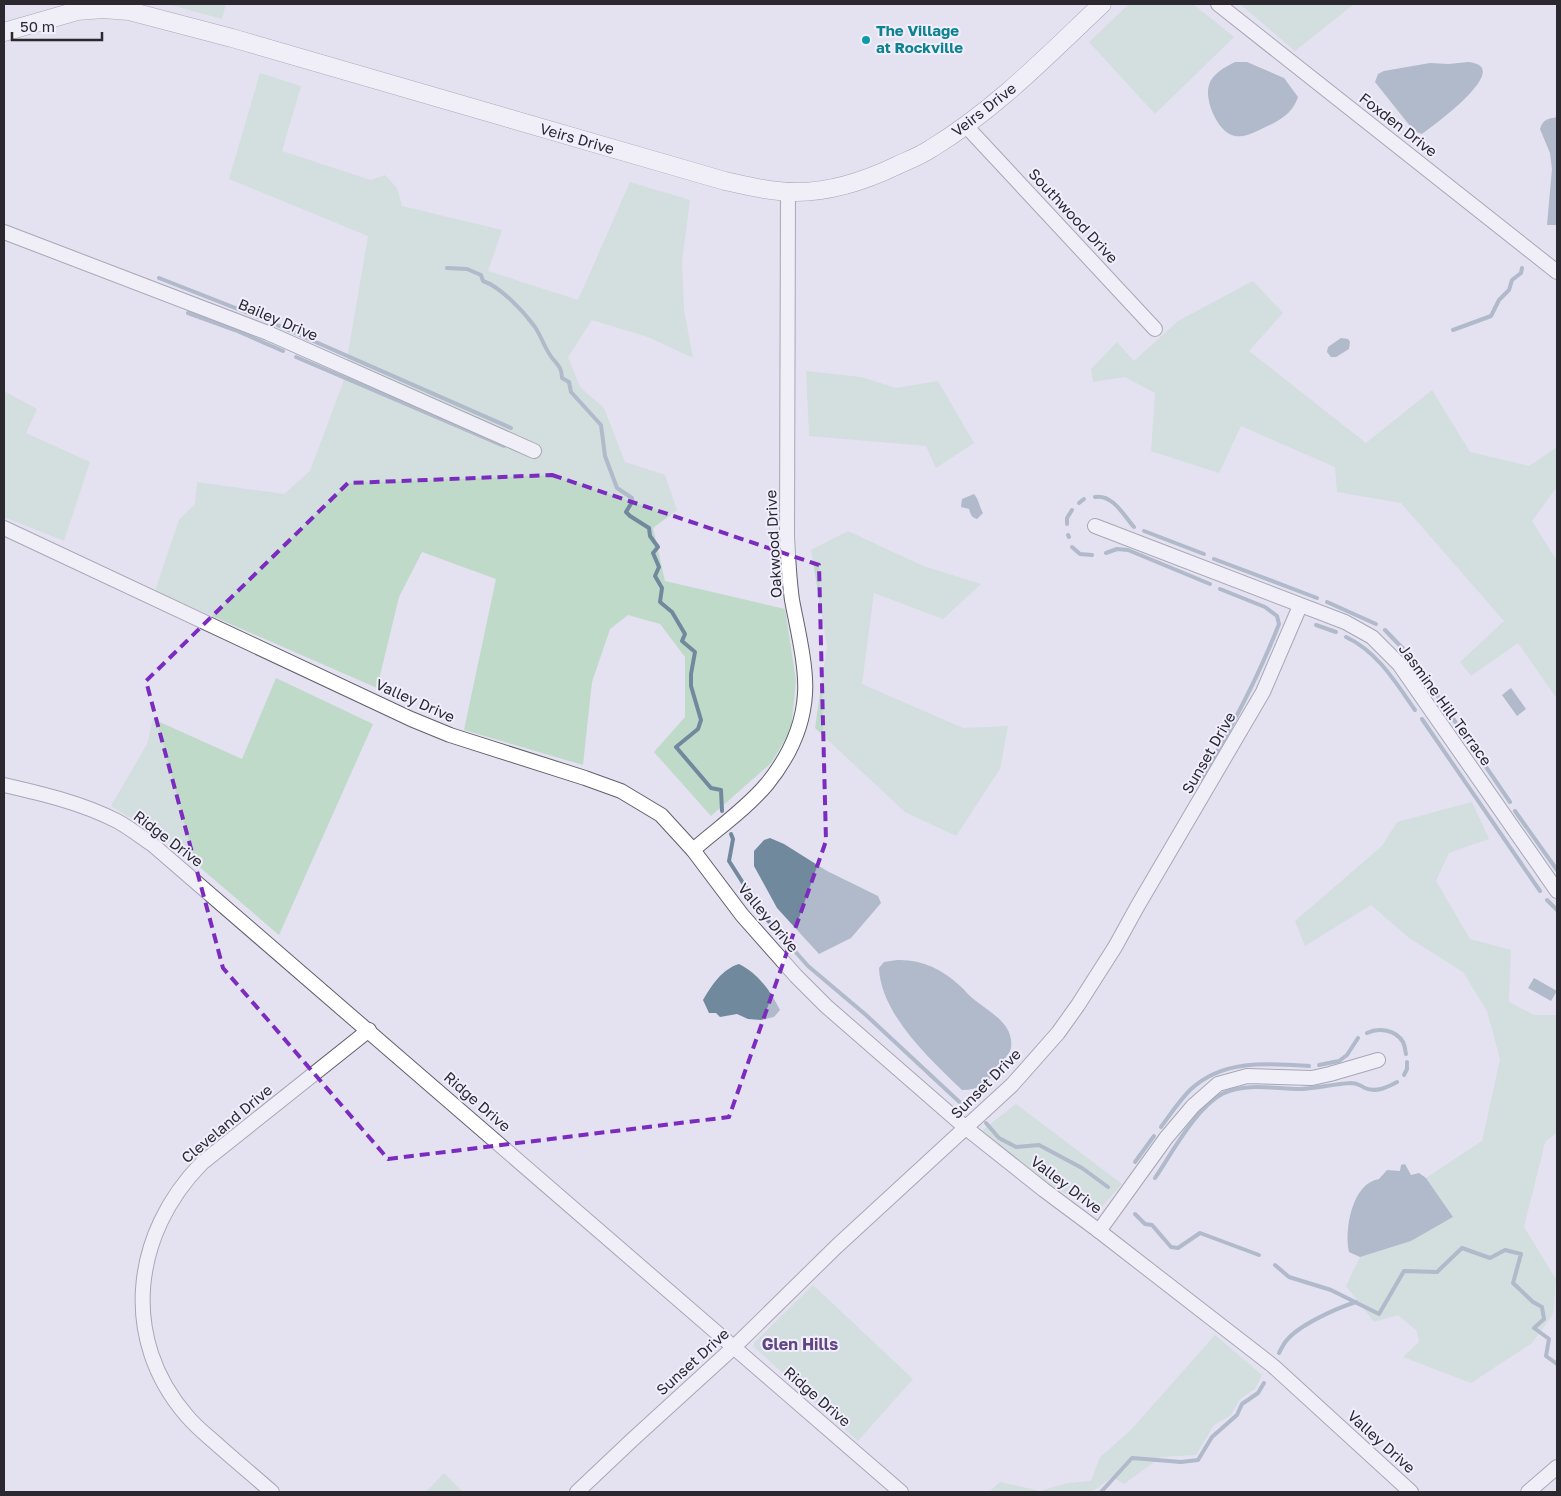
<svg xmlns="http://www.w3.org/2000/svg" width="1561" height="1496" font-family="'Golos Text',sans-serif">
	<rect width="100%" height="100%" fill="#e4e1f1"/>
	<g fill="#bfdac9">
		<path d="M 167,4 L 226,4 L 222,19 Z"/>
		<path d="M 1129,4 L 1193,4 L 1234,37 L 1155,114 L 1089,42 Z"/>
		<path d="M 1240,4 L 1354,4 L 1295,51 Z"/>
		<path d="M 260,73 L 301,86 L 282,151 L 371,180 L 385,175 L 397,188 L 402,206 L 502,230 L 488,271 L 578,300 L 630,182 L 690,200 L 682,262 L 684,310 L 693,358 L 648,337 L 592,320 L 568,357 L 580,387 L 604,408 L 625,462 L 665,475 L 677,510 L 653,528 L 665,581 L 785,609 L 796,681 L 791,730 L 771,763 L 711,816 L 654,752 L 685,717 L 685,657 L 660,624 L 628,615 L 610,629 L 592,682 L 583,765 L 464,730 L 496,579 L 422,552 L 399,597 L 377,688 L 155,591 L 179,520 L 195,504 L 197,482 L 284,494 L 310,471 L 343,383 L 368,236 L 229,179 Z"/>
		<path d="M 1253,281 L 1283,313 L 1249,351 L 1366,443 L 1432,390 L 1470,452 L 1529,466 L 1557,447 L 1557,487 L 1532,521 L 1557,561 L 1557,699 L 1518,643 L 1471,676 L 1460,662 L 1504,621 L 1401,503 L 1337,492 L 1335,467 L 1241,426 L 1219,473 L 1151,451 L 1155,393 L 1125,377 L 1093,382 L 1091,369 L 1117,342 L 1134,361 L 1178,321 Z"/>
		<path d="M 806,371 L 861,377 L 896,388 L 938,381 L 974,443 L 936,468 L 926,446 L 809,436 Z"/>
		<path d="M 4,391 L 37,409 L 26,433 L 90,462 L 64,541 L 4,517 Z"/>
		<path d="M 848,531 L 923,566 L 981,584 L 943,619 L 874,593 L 862,684 L 963,728 L 1008,726 L 1000,769 L 956,836 L 905,812 L 815,728 L 827,646 L 811,550 Z"/>
		<path d="M 276,678 L 373,724 L 279,935 L 176,847 L 111,806 L 147,744 L 153,719 L 242,759 Z"/>
		<path d="M 1472,802 L 1489,839 L 1449,853 L 1436,881 L 1470,939 L 1511,950 L 1509,1002 L 1534,1015 L 1557,1015 L 1557,1132 L 1545,1142 L 1524,1227 L 1556,1279 L 1553,1314 L 1532,1343 L 1471,1383 L 1403,1357 L 1419,1342 L 1417,1331 L 1398,1315 L 1374,1322 L 1346,1286 L 1360,1257 L 1411,1241 L 1453,1217 L 1426,1178 L 1482,1141 L 1500,1059 L 1487,1011 L 1463,972 L 1409,938 L 1371,905 L 1305,946 L 1295,921 L 1382,846 L 1397,822 Z"/>
		<path d="M 1016,1104 L 1122,1184 L 1099,1210 L 1054,1188 L 980,1132 Z"/>
		<path d="M 813,1285 L 913,1379 L 858,1441 L 754,1347 L 754,1343 Z"/>
		<path d="M 1215,1335 L 1262,1375 L 1255,1389 L 1240,1399 L 1231,1415 L 1214,1425 L 1196,1455 L 1161,1457 L 1124,1484 L 1112,1477 L 1092,1492 L 989,1492 L 1000,1482 L 1040,1491 L 1068,1483 L 1091,1481 L 1100,1457 L 1130,1431 Z"/>
		<path d="M 444,1473 L 463,1492 L 426,1492 Z"/>
	</g>
	<g fill="#71899d">
		<path d="M 1235,62 L 1247,62 L 1284,78 L 1298,97 C 1293,111 1285,117 1272,124 C 1260,129 1248,138 1235,136 C 1218,133 1204,100 1209,85 C 1212,74 1225,67 1235,62 Z"/>
		<path d="M 1468,62 C 1516,66 1433,126 1422,134 L 1414,131 L 1375,82 L 1378,74 L 1384,71 L 1430,63 L 1449,64 Z"/>
		<path d="M 1557,117 L 1557,225 L 1547,225 L 1552,169 L 1550,153 L 1540,129 C 1543,119 1548,119 1557,117 Z"/>
		<path d="M 1341,338 L 1348,339 L 1350,342 L 1349,349 L 1336,357 L 1331,357 L 1327,352 L 1328,347 Z"/>
		<path d="M 974,494 C 979,500 979,506 983,513 L 977,519 C 971,517 971,515 969,509 L 961,507 L 962,499 Z"/>
		<path d="M 1511,688 L 1526,709 L 1517,716 L 1502,695 Z"/>
		<path d="M 770,838 L 784,844 L 827,871 L 878,896 L 881,903 L 851,938 L 819,954 L 777,908 L 754,866 L 754,851 L 764,840 Z"/>
		<path d="M 897,960 C 921,959 942,969 959,985 C 965,990 970,997 976,1001 C 991,1013 1014,1024 1011,1048 C 1010,1054 1000,1064 996,1070 C 988,1084 979,1090 962,1090 C 931,1060 881,1015 879,968 L 884,962 Z"/>
		<path d="M 739,964 C 759,974 771,992 780,1010 L 774,1017 L 761,1020 L 748,1019 L 737,1014 L 720,1017 L 716,1013 L 709,1013 L 703,1000 C 712,985 722,969 739,964 Z"/>
		<path d="M 1534,978 L 1557,991 L 1551,1001 L 1528,988 Z"/>
		<path d="M 1405,1164 L 1411,1175 L 1419,1173 L 1426,1178 L 1453,1217 L 1411,1241 L 1360,1257 L 1349,1252 C 1344,1230 1352,1183 1379,1179 L 1387,1170 L 1400,1171 L 1401,1165 Z"/>
	</g>
	<g fill="none" stroke-linecap="round" stroke-linejoin="round">
		<g stroke="#71899d" stroke-width="4">
			<path d="M 447,268 L 467,269 L 481,275 L 483,281 C 501,287 524,312 535,327 C 541,336 544,346 550,355 C 556,364 562,366 562,378 L 569,382 L 571,392 L 601,425 L 605,456 L 617,488 L 632,498 L 632,502 L 626,512 L 630,516 L 649,528 L 650,536 L 658,547 L 653,553 L 659,567 L 655,576 L 662,588 L 660,602 L 672,612 L 685,634 L 682,641 L 695,652 L 691,674 L 691,686 L 701,720 L 698,729 L 676,747 L 711,788 L 721,790 L 722,811"/>
			<path d="M 159,278 L 266,320"/>
			<path d="M 188,313 L 235,330 L 283,351"/>
			<path d="M 277,325 L 511,428"/>
			<path d="M 1453,330 L 1491,316 L 1499,300 L 1509,290 L 1512,280 L 1521,273 L 1522,268"/>
			<path d="M 296,357 L 504,446"/>
			<path d="M 1095,497 C 1113,494 1124,516 1134,527"/>
			<path d="M 1079,503 L 1084,499"/>
			<path d="M 1067,524 L 1067,518 L 1072,510"/>
			<path d="M 1144,531 L 1204,554"/>
			<path d="M 1068,535 L 1069,537"/>
			<path d="M 1072,547 L 1080,554 L 1092,555"/>
			<path d="M 1106,553 L 1117,549 L 1128,550 L 1210,584"/>
			<path d="M 1214,559 L 1317,598"/>
			<path d="M 1327,602 L 1376,624"/>
			<path d="M 1316,625 L 1336,632"/>
			<path d="M 1385,630 L 1411,657 L 1510,802"/>
			<path d="M 1346,637 C 1378,652 1396,683 1415,710"/>
			<path d="M 1422,719 L 1540,891"/>
			<path d="M 1201,779 C 1231,729 1258,678 1279,624 L 1277,616 L 1265,607 L 1220,589"/>
			<path d="M 1515,811 L 1557,870"/>
			<path d="M 731,834 L 733,839 L 729,861 L 764,916 L 808,966 L 866,1015 L 967,1109"/>
			<path d="M 1547,900 L 1557,910"/>
			<path d="M 1367,1033 C 1379,1027 1396,1030 1403,1042 C 1405,1046 1405,1050 1406,1054"/>
			<path d="M 1319,1065 L 1339,1061 L 1347,1055 L 1358,1038"/>
			<path d="M 1404,1075 L 1407,1069 L 1407,1062"/>
			<path d="M 986,1123 L 999,1138 L 1016,1147 L 1039,1145 L 1082,1168 L 1108,1187"/>
			<path d="M 1161,1127 C 1170,1115 1179,1101 1190,1090 C 1222,1059 1268,1063 1309,1066"/>
			<path d="M 1135,1162 L 1154,1136"/>
			<path d="M 1155,1178 C 1172,1153 1196,1108 1222,1094 C 1247,1082 1275,1089 1301,1089 C 1318,1088 1334,1084 1351,1083 C 1358,1083 1359,1085 1365,1088 C 1376,1093 1388,1087 1397,1082"/>
			<path d="M 1135,1214 L 1145,1224 L 1152,1225 L 1171,1247 L 1178,1248 L 1200,1233 L 1259,1255"/>
			<path d="M 1275,1265 L 1289,1277 L 1331,1290 L 1379,1314 L 1404,1271 L 1437,1272 L 1462,1248 L 1490,1258 L 1505,1250 L 1521,1254 L 1513,1283 L 1533,1302 L 1542,1307 L 1544,1319 L 1534,1328 L 1549,1339 L 1546,1356 L 1557,1364"/>
			<path d="M 1279,1353 C 1281,1349 1284,1343 1287,1340 C 1299,1325 1337,1308 1356,1302"/>
			<path d="M 1101,1492 L 1132,1458 L 1181,1462 L 1198,1460 L 1212,1437 L 1237,1415 L 1242,1404 L 1258,1393 L 1264,1383"/>
		</g>
		<defs>
			<g id="minor">
				<path d="M 1218,4 L 1557,272"/>
				<path d="M 966,126 L 1155,329"/>
				<path d="M 4,232 L 268,333 L 534,451"/>
				<path d="M 1095,526 L 1345,622 L 1372,637 L 1399,664 L 1557,891"/>
				<path d="M 4,528 L 411,719 L 450,735 L 585,778 L 621,791 L 661,815 L 693,850 L 742,915 L 796,976 L 826,1006 L 966,1128 L 1044,1190 L 1099,1231 L 1273,1366 L 1411,1492"/>
				<path d="M 4,785 C 43,794 82,803 117,821 C 130,828 141,837 153,845 L 901,1492"/>
				<path d="M 693,850 C 717,829 746,809 767,784 C 788,758 803,728 805,694 C 807,667 797,627 792,600 C 789,579 788,557 787,535 L 788,192"/>
				<path d="M 1099,1231 L 1166,1138 L 1193,1106 L 1218,1084 L 1247,1076 L 1312,1078 L 1330,1074 L 1378,1060"/>
				<path d="M 272,1492 C 255,1477 237,1462 220,1447 C 209,1437 197,1428 187,1416 C 120,1339 132,1234 202,1163 L 369,1030"/>
				<path d="M 577,1492 L 632,1440 L 734,1347 L 837,1246 L 1012,1085 L 1058,1033 L 1078,1005 L 1115,947 L 1137,907 L 1263,692 L 1300,606"/>
				<path d="M 1528,1492 L 1557,1467"/>
			</g>
			<path id="tertiary" d="M 4,32 L 77,11 L 103,9 L 129,11 L 232,38 L 725,181 C 748,186 772,192 796,192 C 832,192 867,180 898,165 C 909,160 922,155 932,148 C 996,109 1048,55 1102,4"/>
		</defs>
		<use href="#minor" stroke="#615f6c" stroke-width="16"/>
		<use href="#tertiary" stroke="#615f6c" stroke-width="19"/>
		<use href="#minor" stroke="#fff" stroke-width="14"/>
		<use href="#tertiary" stroke="#fff" stroke-width="18"/>
	</g>
	<path d="M0 0H1561V1496H0ZM 552,475 L 819,565 L 826,841 L 729,1117 L 388,1159 L 223,968 L 146,681 L 348,483 Z" fill="#e4e1f1" fill-opacity=".55" fill-rule="evenodd"/>
	<path fill="none" stroke="#7b2cbf" stroke-width="4" stroke-dasharray="10 6" stroke-linejoin="round" d="M 552,475 L 819,565 L 826,841 L 729,1117 L 388,1159 L 223,968 L 146,681 L 348,483 Z"/>
	<circle fill="#0f9aa8" stroke="#f1eefe" stroke-width="2" cx="866" cy="40" r="5"/>
	<g text-anchor="middle" stroke-width="4" stroke-linejoin="round" paint-order="stroke">
		<g font-size="15" font-weight="bold" fill="#0d838f" stroke="#f1eefe" text-anchor="start">
			<text x="876" y="36">The Village<tspan x="876" dy="17">at Rockville</tspan></text>
		</g>
		<g font-size="15" fill="#2b292f" stroke="#f1eefe">
			<text transform="translate(984 110) rotate(-38)" y="5">Veirs Drive</text>
			<text transform="translate(1398 125) rotate(38)" y="5">Foxden Drive</text>
			<text transform="translate(577 139) rotate(16)" y="5">Veirs Drive</text>
			<text transform="translate(1073 216) rotate(47)" y="5">Southwood Drive</text>
			<text transform="translate(278 320) rotate(23)" y="5">Bailey Drive</text>
			<text transform="translate(774 544) rotate(-93)" y="5">Oakwood Drive</text>
			<text transform="translate(415 701) rotate(24)" y="5">Valley Drive</text>
			<text transform="translate(1445 705) rotate(54)" y="5">Jasmine Hill Terrace</text>
			<text transform="translate(1209 753) rotate(-60)" y="5">Sunset Drive</text>
			<text transform="translate(168 839) rotate(37)" y="5">Ridge Drive</text>
			<text transform="translate(768 918) rotate(50)" y="5">Valley Drive</text>
			<text transform="translate(986 1084) rotate(-45)" y="5">Sunset Drive</text>
			<text transform="translate(477 1102) rotate(41)" y="5">Ridge Drive</text>
			<text transform="translate(227 1124) rotate(-40)" y="5">Cleveland Drive</text>
			<text transform="translate(1066 1185) rotate(37)" y="5">Valley Drive</text>
			<text transform="translate(693 1362) rotate(-42)" y="5">Sunset Drive</text>
			<text transform="translate(817 1397) rotate(41)" y="5">Ridge Drive</text>
			<text transform="translate(1381 1442) rotate(42)" y="5">Valley Drive</text>
		</g>
		<g font-size="16" font-weight="bold" fill="#604784" stroke="#f1eefe">
			<text x="800" y="1350">Glen Hills</text>
		</g>
	</g>
	<rect width="1561" height="1496" fill="none" stroke="#2b292f" stroke-width="10"/>
	<path d="M12 32v8h90v-8" fill="none" stroke="#2b292f" stroke-width="2.5"/>
	<text x="20" y="32" font-size="15" fill="#2b292f" stroke="#f1eefe" stroke-width="4" paint-order="stroke">50 m</text>
</svg>
